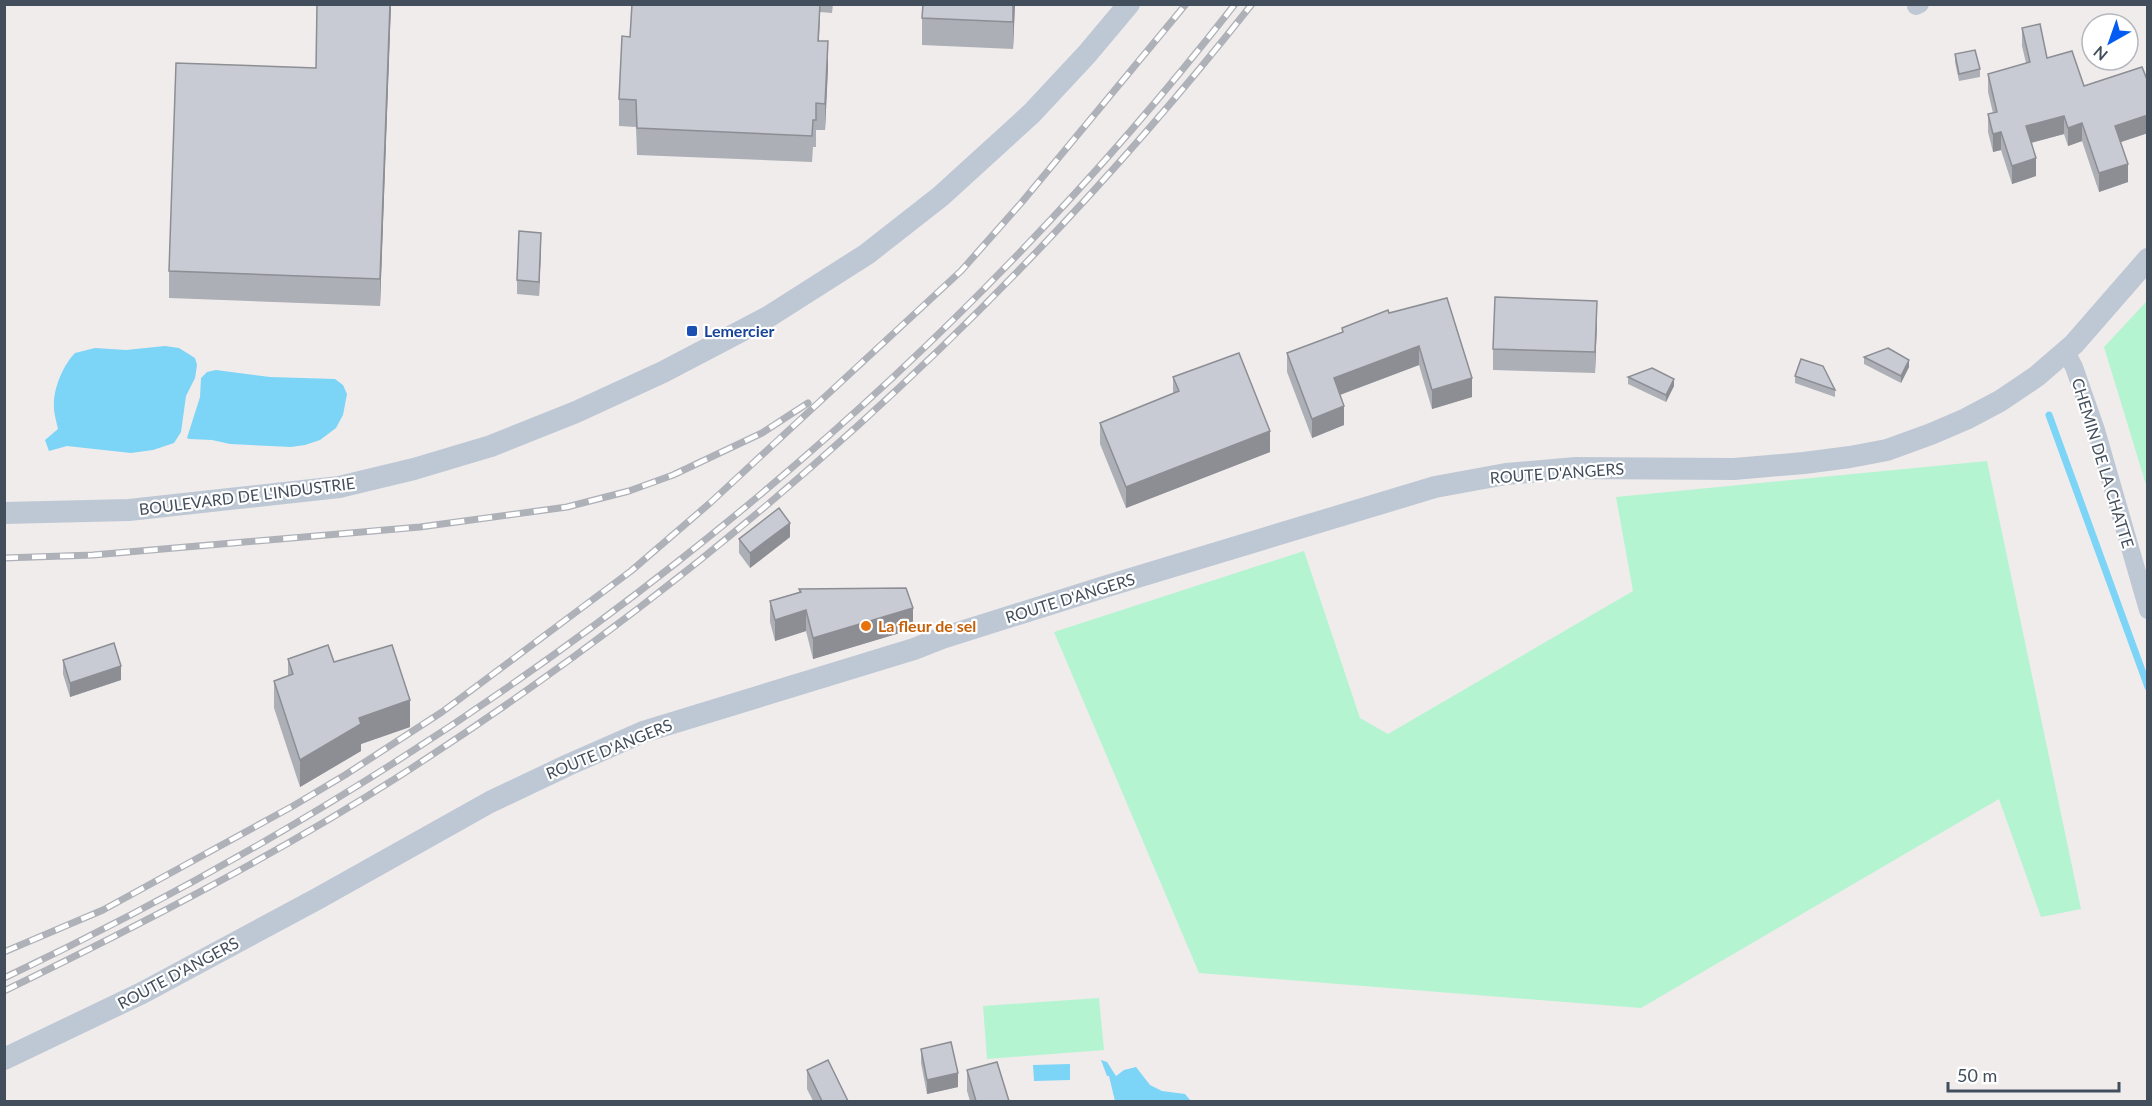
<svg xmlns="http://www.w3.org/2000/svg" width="2152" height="1106" font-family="Lato,sans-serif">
	<rect width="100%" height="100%" fill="#f0ecec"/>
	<g fill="#b4f4d1">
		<path d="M 2147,301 L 2147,488 L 2104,347 Z"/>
		<path d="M 1987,461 L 2081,909 L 2041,917 L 1999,799 L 1641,1008 L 1199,973 L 1054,632 L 1304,551 L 1360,718 L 1388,734 L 1633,591 L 1616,497 Z"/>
		<path d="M 1099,998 L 1104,1050 L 987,1059 L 983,1006 Z"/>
	</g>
	<g fill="#7cd4f6">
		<path d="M 165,346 L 179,348 L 195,358 L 197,365 L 195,378 L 186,396 L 181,432 L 174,443 L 153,450 L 131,453 L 67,446 L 49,451 L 45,440 L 58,429 C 56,420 53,410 54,401 C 55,385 64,364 75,353 L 95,348 L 126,350 Z"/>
		<path d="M 216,370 L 270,377 L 335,379 L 343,385 L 347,394 L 343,415 L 336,428 L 320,440 L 305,445 L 291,447 L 230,444 L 212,440 L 189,439 L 187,438 L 200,397 L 201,378 L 207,372 Z"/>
		<path d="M 1101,1060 L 1107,1062 L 1116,1076 L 1124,1070 L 1136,1067 L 1150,1085 L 1162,1091 L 1185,1094 L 1191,1101 L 1115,1101 L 1109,1076 L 1107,1076 Z"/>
		<path d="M 1070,1064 L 1070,1080 L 1034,1081 L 1033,1065 Z"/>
	</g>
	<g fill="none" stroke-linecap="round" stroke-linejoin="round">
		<path stroke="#7cd4f6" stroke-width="7" d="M 2049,415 L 2148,687"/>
		<g stroke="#bec8d4" stroke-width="18">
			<path d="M 1916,6 L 1920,4"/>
			<path d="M 2066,352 L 2074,367 L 2096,430 L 2148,610"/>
		</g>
		<g stroke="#bec8d4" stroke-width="22">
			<path d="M 4,513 L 129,510 L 339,487 L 414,469 L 491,446 L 576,412 L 663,372 L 768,317 L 867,254 L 941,196 L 1032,113 L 1087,54 L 1129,4"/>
			<path d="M 4,1059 L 142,993 L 317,899 L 490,802 L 568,765 L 643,732 L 914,649 L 942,638 L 1104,587 L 1435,487 L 1506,474 L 1576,468 L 1734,469 L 1804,463 L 1850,457 L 1887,450 L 1931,434 L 1966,419 L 2000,401 L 2037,376 L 2074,344 L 2148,259"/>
		</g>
		<defs>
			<g id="rail">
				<path d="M 4,558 L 93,555 L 420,527 L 567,507 L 629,491 L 673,475 L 762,433 L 808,403"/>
				<path d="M 4,952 L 103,910 L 293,806 L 345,775 L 442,712 L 631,571 L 710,503 L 961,271 L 1022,202 L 1186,4"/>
				<path d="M 4,978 C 481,752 910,421 1235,4"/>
				<path d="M 4,991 C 140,925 274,856 401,775 C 725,567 1013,307 1252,4"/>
			</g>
		</defs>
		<use href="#rail" stroke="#aeb1b8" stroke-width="7"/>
		<use href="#rail" stroke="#fff" stroke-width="4.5" stroke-dasharray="14" stroke-linecap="butt"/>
	</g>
	<g fill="#acafb5">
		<path d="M 317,4 L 391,4 L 380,306 L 169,298 L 169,271 L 316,68 Z"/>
		<path d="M 632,4 L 833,4 L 832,13 L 820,12 L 819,41 L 828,68 L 825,130 L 816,130 L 816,147 L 813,147 L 812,162 L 637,155 L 636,127 L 619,126 L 619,99 L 630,37 Z"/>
		<path d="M 1015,4 L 1013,49 L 922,45 L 922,18 Z"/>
		<path d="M 2022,28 L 2047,58 L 2084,86 L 2148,82 L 2148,133 L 2121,142 L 2128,182 L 2099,192 L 2082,141 L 2068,146 L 2064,134 L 2031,143 L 2036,176 L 2012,184 L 2001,150 L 1993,152 L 1988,132 L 1988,114 L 1993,113 L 1988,92 L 1988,74 L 2026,63 L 2022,46 Z"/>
		<path d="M 1955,54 L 1980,69 L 1980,77 L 1959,81 L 1955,62 Z"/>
		<path d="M 541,247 L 539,296 L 517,294 L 517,280 Z"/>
		<path d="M 1389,313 L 1472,397 L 1432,409 L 1419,365 L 1340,395 L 1344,425 L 1312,438 L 1287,372 L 1287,353 L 1342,333 L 1342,328 Z"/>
		<path d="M 1597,321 L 1595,373 L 1493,370 L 1493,349 Z"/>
		<path d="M 1864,357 L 1909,367 L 1901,383 L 1864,364 Z"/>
		<path d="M 1795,376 L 1835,390 L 1835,397 L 1795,383 Z"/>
		<path d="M 1173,377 L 1270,452 L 1126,508 L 1100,444 L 1100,423 L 1173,394 Z"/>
		<path d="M 1628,377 L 1674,386 L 1666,402 L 1628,384 Z"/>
		<path d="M 790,537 L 750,568 L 739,553 L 739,539 Z"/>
		<path d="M 799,589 L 913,629 L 813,659 L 806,631 L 775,641 L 770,622 L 770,601 L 799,592 Z"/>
		<path d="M 288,659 L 334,662 L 410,727 L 361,744 L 361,751 L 300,787 L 274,708 L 274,681 L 288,676 Z"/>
		<path d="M 63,660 L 121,680 L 70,697 L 63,674 Z"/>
		<path d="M 921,1049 L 958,1087 L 927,1094 L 921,1063 Z"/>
		<path d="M 807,1070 L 848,1101 L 813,1101 L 807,1089 Z"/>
		<path d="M 967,1070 L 1009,1101 L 970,1101 L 967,1091 Z"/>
	</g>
	<g fill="#8c8e94">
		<path d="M 390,4 L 391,4 L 380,306 L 380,279 Z"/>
		<path d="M 820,4 L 818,67 L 818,41 Z"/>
		<path d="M 1013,4 L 1015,4 L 1013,49 Z"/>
		<path d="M 828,41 L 828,68 L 825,130 L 825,104 Z"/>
		<path d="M 2148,115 L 2148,133 L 2115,144 L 2115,126 Z"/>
		<path d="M 2064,116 L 2064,134 L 2026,144 L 2026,126 Z"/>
		<path d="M 2082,123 L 2082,141 L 2068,146 L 2068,128 Z"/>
		<path d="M 2001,132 L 2001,150 L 1993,152 L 1993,134 Z"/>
		<path d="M 2036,158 L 2036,176 L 2012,184 L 2012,166 Z"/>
		<path d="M 2128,164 L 2128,182 L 2099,192 L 2099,173 Z"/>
		<path d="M 541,233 L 541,247 L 539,296 L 539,282 Z"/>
		<path d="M 1597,301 L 1597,321 L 1595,373 L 1595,352 Z"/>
		<path d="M 1419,346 L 1419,365 L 1334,397 L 1334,378 Z"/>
		<path d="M 1909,360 L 1909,367 L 1901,383 L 1901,376 Z"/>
		<path d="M 1472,378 L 1472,397 L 1432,409 L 1432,390 Z"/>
		<path d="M 1674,379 L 1674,386 L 1666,402 L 1666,395 Z"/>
		<path d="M 1344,406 L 1344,425 L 1312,438 L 1312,419 Z"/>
		<path d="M 1270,431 L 1270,452 L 1126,508 L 1126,487 Z"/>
		<path d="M 790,523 L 790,537 L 750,568 L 750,553 Z"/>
		<path d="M 913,608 L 913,629 L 813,659 L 813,638 Z"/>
		<path d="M 806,610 L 806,631 L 775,641 L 775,620 Z"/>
		<path d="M 121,666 L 121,680 L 70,697 L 70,683 Z"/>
		<path d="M 410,700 L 410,727 L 361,744 L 361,751 L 300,787 L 300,760 L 359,718 Z"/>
		<path d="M 958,1073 L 958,1087 L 927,1094 L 927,1080 Z"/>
	</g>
	<g fill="#c8cbd3" stroke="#8c8e94" stroke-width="1.5">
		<path d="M 317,4 L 390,4 L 380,279 L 169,271 L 176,63 L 316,68 Z"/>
		<path d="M 632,4 L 820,4 L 818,41 L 828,41 L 825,104 L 816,103 L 816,120 L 813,120 L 812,136 L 637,128 L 636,100 L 619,99 L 622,36 L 630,37 Z"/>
		<path d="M 923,4 L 1013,4 L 1013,22 L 922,18 Z"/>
		<path d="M 2040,24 L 2047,58 L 2072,51 L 2084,86 L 2142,67 L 2148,82 L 2148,115 L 2115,126 L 2128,164 L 2099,173 L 2082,123 L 2068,128 L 2064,116 L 2026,126 L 2036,158 L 2012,166 L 2001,132 L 1993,134 L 1988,114 L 1997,112 L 1988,74 L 2030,62 L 2022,28 Z"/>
		<path d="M 1975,50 L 1980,69 L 1959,74 L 1955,54 Z"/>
		<path d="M 519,231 L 541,233 L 539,282 L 517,280 Z"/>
		<path d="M 1495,297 L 1597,301 L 1595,352 L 1493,349 Z"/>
		<path d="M 1447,298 L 1472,378 L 1432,390 L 1419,346 L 1334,378 L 1344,406 L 1312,419 L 1287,353 L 1343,332 L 1342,328 L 1388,310 L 1389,313 Z"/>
		<path d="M 1888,348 L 1909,360 L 1901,376 L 1864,357 Z"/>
		<path d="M 1239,353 L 1270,431 L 1126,487 L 1100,423 L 1179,391 L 1173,377 Z"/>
		<path d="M 1801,359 L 1823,366 L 1835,390 L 1795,376 Z"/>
		<path d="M 1652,368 L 1674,379 L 1666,395 L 1628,377 Z"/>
		<path d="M 779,508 L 790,523 L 750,553 L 739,539 Z"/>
		<path d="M 906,588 L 913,608 L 813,638 L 806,610 L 775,620 L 770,601 L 801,592 L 799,589 Z"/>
		<path d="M 114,643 L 121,666 L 70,683 L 63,660 Z"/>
		<path d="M 328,645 L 334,662 L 392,645 L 410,700 L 359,718 L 361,724 L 300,760 L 274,681 L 293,674 L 288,659 Z"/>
		<path d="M 951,1042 L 958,1073 L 927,1080 L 921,1049 Z"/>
		<path d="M 828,1060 L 848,1101 L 822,1101 L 807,1070 Z"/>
		<path d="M 997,1062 L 1009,1101 L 976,1101 L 967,1070 Z"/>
	</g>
	<rect fill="#1a4fb4" stroke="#fff" stroke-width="2" x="686" y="325" width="12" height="12" rx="3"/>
	<circle fill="#e8710a" stroke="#fff" stroke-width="2" cx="866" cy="626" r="6"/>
	<g text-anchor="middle" stroke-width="4.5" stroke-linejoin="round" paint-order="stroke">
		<g font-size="16" font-weight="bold" fill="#164399" stroke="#fff" text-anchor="start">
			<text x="704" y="337">Lemercier</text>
		</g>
		<g font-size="16" fill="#434e5c" stroke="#fff">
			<text transform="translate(2103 463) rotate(73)" y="6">CHEMIN DE LA CHATTE</text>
			<text transform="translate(1557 473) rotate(-4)" y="6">ROUTE D'ANGERS</text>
			<text transform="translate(247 496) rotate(-7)" y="6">BOULEVARD DE L'INDUSTRIE</text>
			<text transform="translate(1070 598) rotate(-17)" y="6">ROUTE D'ANGERS</text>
			<text transform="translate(609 749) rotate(-22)" y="6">ROUTE D'ANGERS</text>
			<text transform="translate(178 973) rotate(-28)" y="6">ROUTE D'ANGERS</text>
		</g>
		<g font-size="16" font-weight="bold" fill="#c56008" stroke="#fff" text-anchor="start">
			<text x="878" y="632">La fleur de sel</text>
		</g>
	</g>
	<rect width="2152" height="1106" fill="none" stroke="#434e5c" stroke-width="12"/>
	<g transform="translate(2110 42) rotate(220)"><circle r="28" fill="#ffffff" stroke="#b4b8be" stroke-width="1.5"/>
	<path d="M0-4.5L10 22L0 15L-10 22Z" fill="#045cf2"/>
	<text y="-9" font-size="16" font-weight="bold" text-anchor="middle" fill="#434e5c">N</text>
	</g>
	<path d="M1948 1082v9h171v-9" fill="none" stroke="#434e5c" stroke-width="3"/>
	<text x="1957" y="1082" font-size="18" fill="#434e5c" stroke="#ffffff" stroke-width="4.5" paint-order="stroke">50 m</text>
</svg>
